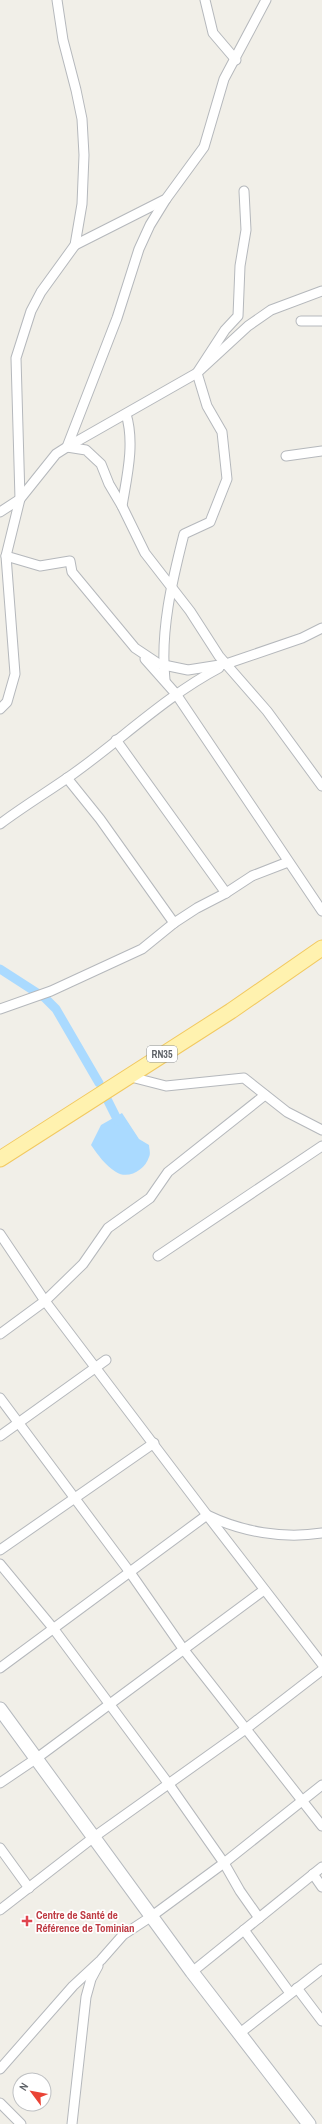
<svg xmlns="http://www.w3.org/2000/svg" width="322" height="2124" font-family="'Archivo Narrow',sans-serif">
	<rect width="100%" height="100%" fill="#f1efe8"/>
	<path fill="#aadaff" d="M 122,1113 L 139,1139 L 149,1145 C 149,1148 151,1154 149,1157 C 145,1170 128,1180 116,1172 C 105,1165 98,1155 91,1145 L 101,1125 Z"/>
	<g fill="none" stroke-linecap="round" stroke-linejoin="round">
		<g stroke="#aadaff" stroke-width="9">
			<path d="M 0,969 L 45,998 L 56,1009 L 99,1083"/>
			<path d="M 107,1099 L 118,1121"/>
		</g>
		<defs>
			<g id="street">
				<path d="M 205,0 L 213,33 L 236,60"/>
				<path d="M 75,245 L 166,199 L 204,147 L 224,79 L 266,0"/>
				<path d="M 301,321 L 322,321"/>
				<path d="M 67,447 L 86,450 L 101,464 L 109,484 L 122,506 L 145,553 L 190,611 L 219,656 L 267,711 L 322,786"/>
				<path d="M 67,447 L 197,373 L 248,326 L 271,310 L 322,291"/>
				<path d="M 286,456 L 322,451"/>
				<path d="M 122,506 C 127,476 135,443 126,414"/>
				<path d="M 0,512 L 20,499 L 56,454 L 67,447 L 117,318 L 139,249 L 150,225 L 166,199"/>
				<path d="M 6,556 L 40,566 L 70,561 L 72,572 L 135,648 L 159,664 L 188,670 L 226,664 L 302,638 L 322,628"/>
				<path d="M 145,659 L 176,694 L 322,911"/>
				<path d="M 165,680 C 160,631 172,581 184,534 L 210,522 L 227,479 L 222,432 L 207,406 L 197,373 L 225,330 L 238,316 L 240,266 L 246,230 L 244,191"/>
				<path d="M 0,709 L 7,702 L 15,674 L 6,556 L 20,499 L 16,358 L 31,311 L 41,292 L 75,245 L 82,204 L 84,155 L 82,119 L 76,90 L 63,40 L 57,0"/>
				<path d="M 116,740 L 226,893"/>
				<path d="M 67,778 L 100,819 L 174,923"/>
				<path d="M 0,824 C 24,806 49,791 73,774 C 122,739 166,696 219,668"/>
				<path d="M 0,1009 L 51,991 L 142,949 L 174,923 L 197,908 L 226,893 L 252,876 L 288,862"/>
				<path d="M 127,1076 L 166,1086 L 244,1078 L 287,1112 L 322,1130"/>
				<path d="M 0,1234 L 45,1301 L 207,1515 L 322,1664"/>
				<path d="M 158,1256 L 322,1146"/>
				<path d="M 0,1334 L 45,1301 L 83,1264 L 108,1228 L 150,1198 L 168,1172 L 265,1095"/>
				<path d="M 0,1398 L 129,1571 L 184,1650 L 322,1826"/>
				<path d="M 0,1436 L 106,1360"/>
				<path d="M 0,1550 L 154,1443"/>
				<path d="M 0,1564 L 53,1628 L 168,1783 L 224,1863 L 240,1891 L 259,1918"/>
				<path d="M 0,1668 L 207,1515 C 242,1532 283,1539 322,1533"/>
				<path d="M 0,1783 L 37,1758 L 264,1590"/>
				<path d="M 0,1848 L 29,1888"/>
				<path d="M 313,1874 L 322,1887"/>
				<path d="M 0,1910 L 94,1837 L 247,1728 L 322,1670"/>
				<path d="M 244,1930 L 290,1993"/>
				<path d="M 192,1972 L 322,1867"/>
				<path d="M 297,1988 L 322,2021"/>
				<path d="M 240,2033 L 322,1969"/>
				<path d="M 0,2069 L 73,1986 L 101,1960 L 123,1935 L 152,1916 L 224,1863 L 322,1785"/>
				<path d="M 0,2103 L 21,2124"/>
				<path d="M 72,2124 L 86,1997 L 91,1979 L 98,1966"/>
			</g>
			<path id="secondary" d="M 0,1709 L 192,1972 L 309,2124"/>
			<path id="primary" d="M 0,1159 L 231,1011 L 322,948"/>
		</defs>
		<use href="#street" stroke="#b5b8bc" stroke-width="11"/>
		<use href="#secondary" stroke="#b6babf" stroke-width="15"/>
		<use href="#primary" stroke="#f2c960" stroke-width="17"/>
		<use href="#street" stroke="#fff" stroke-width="9"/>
		<use href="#secondary" stroke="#fff" stroke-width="13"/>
		<use href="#primary" stroke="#fff2af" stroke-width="15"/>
	</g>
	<path fill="#e0444e" stroke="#fff" stroke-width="1.5" d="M25 1915h4v4h4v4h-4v4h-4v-4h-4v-4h4z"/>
	<g text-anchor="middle" stroke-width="3.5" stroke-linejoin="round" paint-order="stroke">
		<rect fill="#fff" stroke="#8f9295" stroke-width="1" x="147" y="1046" width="30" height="16" rx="3"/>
		<g font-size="10" font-weight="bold" fill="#5f6368">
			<text x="162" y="1058">RN35</text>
		</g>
		<g font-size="11" font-weight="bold" fill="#be3a42" stroke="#fff" text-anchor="start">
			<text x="36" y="1919">Centre de Santé de<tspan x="36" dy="13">Référence de Tominian</tspan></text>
		</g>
	</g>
	<g transform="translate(32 2092) rotate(302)"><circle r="19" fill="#ffffff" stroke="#bfc1c3"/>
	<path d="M0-3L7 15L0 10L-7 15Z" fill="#ea4335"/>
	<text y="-6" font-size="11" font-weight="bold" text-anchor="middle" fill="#5f6368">N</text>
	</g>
</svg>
